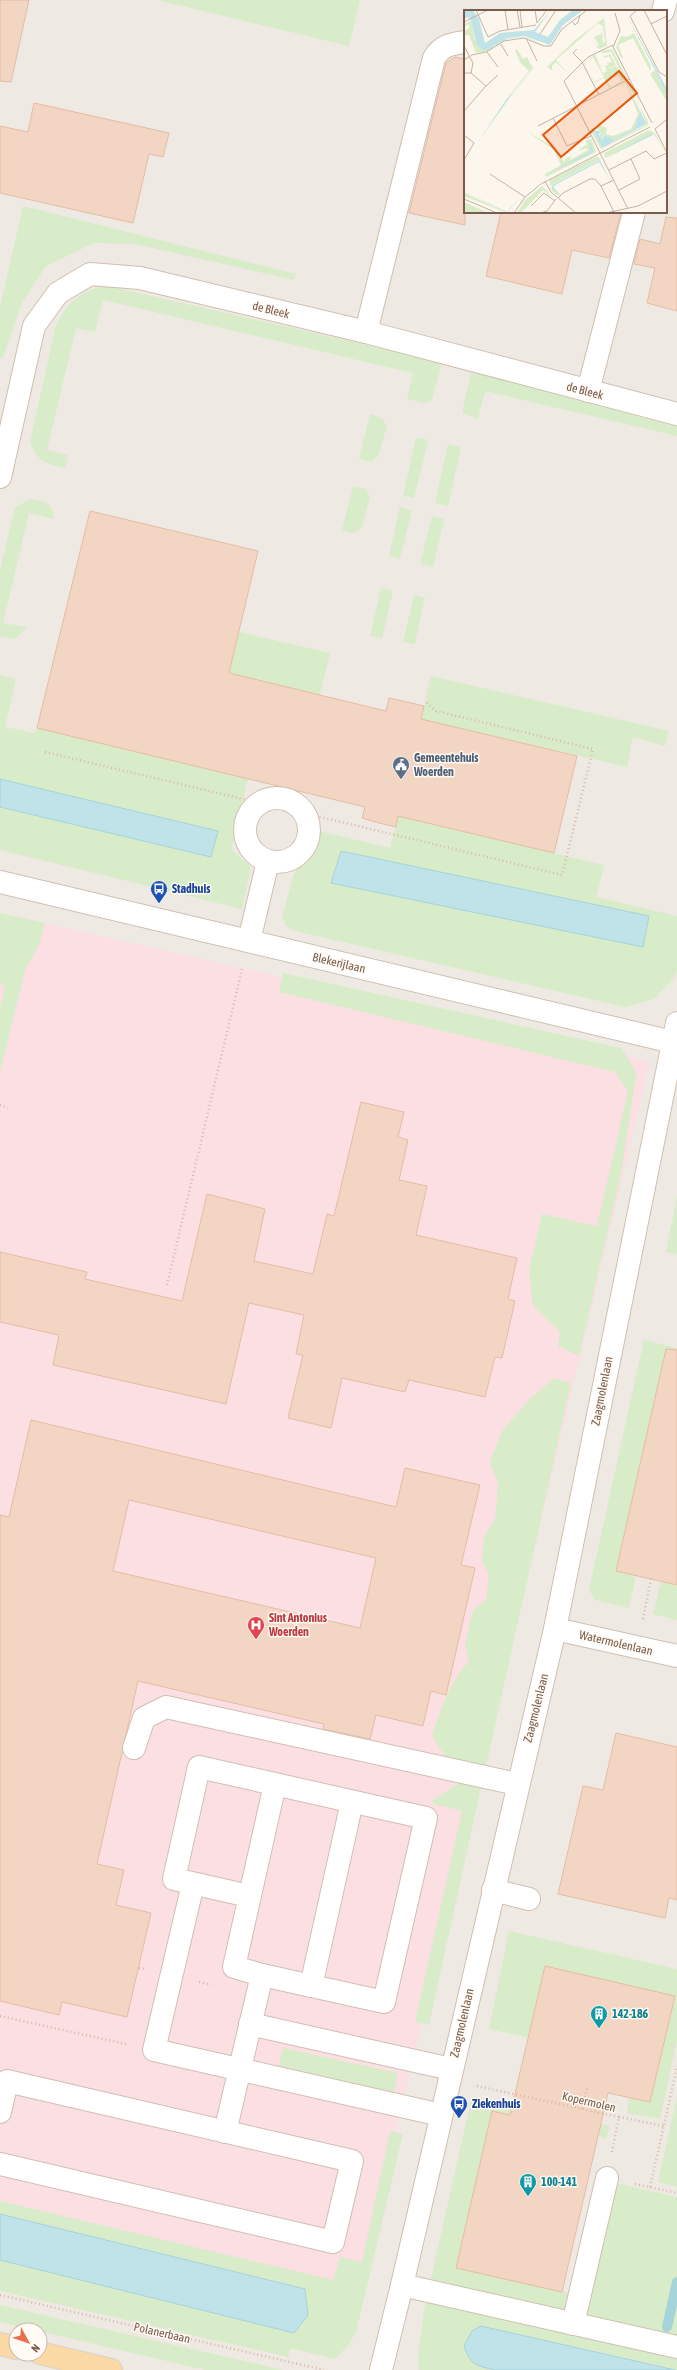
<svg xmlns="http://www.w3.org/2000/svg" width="677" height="2370" font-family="'Asap Condensed',sans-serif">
	<rect width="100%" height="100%" fill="#fdf6ec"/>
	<path fill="#efe9e4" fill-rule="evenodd" d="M 0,0 L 677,0 L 677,2370 L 0,2370 ZM 465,11 L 666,11 L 666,212 L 465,212 ZM 16,2330 L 40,2330 L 40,2354 L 16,2354 Z"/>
	<path fill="#fbdfe3" d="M 0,913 L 650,1061 L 355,2305 L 0,2220 Z"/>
	<g fill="#d8ecc9" fill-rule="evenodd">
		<path d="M 157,0 L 360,0 L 349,46 Z"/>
		<path d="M 23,206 L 296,274 L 294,280 L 135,244 L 94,243 L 46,266 L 22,303 L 3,358 L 0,358 L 0,307 Z"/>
		<path d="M 107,286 L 442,362 L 432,400 L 424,403 L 407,399 L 413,373 L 103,300 L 95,332 L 76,328 L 47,450 L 68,455 L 65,468 C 47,464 36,461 30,442 L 55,329 C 65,303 79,291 107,286 Z"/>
		<path d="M 472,369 L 677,420 L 677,436 L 485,391 L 478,419 L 463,413 L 463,408 Z"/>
		<path d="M 370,414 L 382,418 L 387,426 L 378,456 L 371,462 L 359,459 Z"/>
		<path d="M 416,438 L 428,440 L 414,498 L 403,496 Z"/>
		<path d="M 448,444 L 461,447 L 448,506 L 435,503 Z"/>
		<path d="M 353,486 L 365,489 L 370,497 L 362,527 L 354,533 L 342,530 Z"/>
		<path d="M 31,499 C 47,503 52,501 54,519 L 29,513 L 3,623 L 27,627 L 15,639 L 0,636 L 0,570 L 15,507 Z"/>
		<path d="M 400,507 L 412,510 L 400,559 L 389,556 Z"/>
		<path d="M 432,516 L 444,519 L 433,567 L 420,564 Z"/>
		<path d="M 381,588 L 393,591 L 382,638 L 370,636 Z"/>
		<path d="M 414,595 L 425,598 L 415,644 L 403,642 Z"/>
		<path d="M 239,632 L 330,653 L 320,695 L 229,673 Z"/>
		<path d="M 0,675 L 16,679 L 5,727 L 35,733 L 37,728 L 248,779 L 231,849 L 251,867 L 242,909 L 0,850 L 0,807 L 211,857 L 218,831 L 0,779 Z"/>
		<path d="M 431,676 L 669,731 L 665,746 L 633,737 L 627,767 L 421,719 Z"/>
		<path d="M 398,816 L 604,865 L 596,897 L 677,916 L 677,971 L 675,977 L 654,999 L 625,1007 L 295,931 L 286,926 L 282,918 L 293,876 L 319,831 L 390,848 ZM 341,851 L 649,917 L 645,930 L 331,882 Z"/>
		<path d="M 0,913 L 45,923 L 39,945 L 25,970 L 0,1073 L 0,1008 L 5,986 L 0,984 Z"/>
		<path d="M 283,973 L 621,1048 L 633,1066 L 636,1076 L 621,1174 L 579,1356 L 558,1346 L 560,1332 L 533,1306 L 529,1270 L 542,1214 L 597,1226 L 628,1091 L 615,1072 L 279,992 Z"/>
		<path d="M 677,1196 L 677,1254 L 666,1252 Z"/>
		<path d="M 644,1340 L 677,1348 L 677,1376 L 616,1571 L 636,1576 L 629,1608 L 595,1600 L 589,1590 Z"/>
		<path d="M 554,1378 L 571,1383 L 486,1766 L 445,1756 L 432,1736 C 441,1708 449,1683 469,1661 L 465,1643 L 473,1610 L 486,1600 L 489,1575 L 482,1561 L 484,1536 L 495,1520 L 498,1484 L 490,1462 L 502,1431 L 529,1400 Z"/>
		<path d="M 661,1581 L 677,1585 L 677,1620 L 653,1614 Z"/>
		<path d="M 460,1782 L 481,1787 L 429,2025 L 415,2022 L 462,1811 L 433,1804 L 433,1800 Z"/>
		<path d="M 509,1931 L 677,1969 L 677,2040 L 660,2119 L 627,2113 L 629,2097 L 529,2038 L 489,2029 Z"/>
		<path d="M 283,2048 L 398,2073 L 394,2092 L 279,2066 Z"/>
		<path d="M 472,2096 L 610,2126 L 606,2139 L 598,2136 L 457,2267 L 585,2296 L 611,2182 L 677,2197 L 677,2370 L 572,2346 L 464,2346 C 470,2365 477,2366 495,2370 L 419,2370 L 418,2358 L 424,2310 Z"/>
		<path d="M 677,2097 L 677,2187 L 658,2182 Z"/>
		<path d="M 390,2131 L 403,2134 L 356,2332 L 347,2347 L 334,2359 L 290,2348 L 288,2357 L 0,2291 L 0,2260 L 294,2333 L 305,2289 L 0,2214 L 0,2201 L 333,2280 L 340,2257 L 362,2262 Z"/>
		<path d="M 0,2305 L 283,2370 L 205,2370 L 0,2322 Z"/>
	</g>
	<g fill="#bfe3e8" stroke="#a5d3da">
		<path d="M 0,779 L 218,831 L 211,857 L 0,807 Z"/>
		<path d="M 341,851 L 649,916 L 643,947 L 331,883 Z"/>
		<path d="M 0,2214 L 305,2289 L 308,2315 L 294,2333 L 0,2260 Z"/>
		<path d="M 481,2326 L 675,2370 L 495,2370 C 477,2366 470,2365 464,2346 L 472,2331 Z"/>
	</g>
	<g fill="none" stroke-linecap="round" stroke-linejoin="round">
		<path stroke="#a5d3da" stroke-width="10" d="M 667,2327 L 677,2282"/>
	</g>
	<g fill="#f3d5c3" stroke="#e6bba3" fill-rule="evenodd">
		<path d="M 0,0 L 29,0 L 11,82 L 0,81 Z"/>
		<path d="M 455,57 L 465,59 L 465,225 L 409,213 L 446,63 Z"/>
		<path d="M 34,103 L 169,133 L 163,157 L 149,154 L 133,223 L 0,193 L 0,126 L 28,132 Z"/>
		<path d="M 501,212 L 621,212 L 609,258 L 572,250 L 562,294 L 486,276 Z"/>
		<path d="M 666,217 L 677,218 L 677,311 L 647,303 L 655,268 L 634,264 L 640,239 L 660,244 Z"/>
		<path d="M 90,511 L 258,551 L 229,673 L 386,711 L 389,698 L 424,706 L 421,719 L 577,756 L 554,853 L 398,816 L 396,827 L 379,823 L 362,818 L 365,807 L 37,728 Z"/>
		<path d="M 361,1102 L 404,1112 L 398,1137 L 408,1140 L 399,1180 L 427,1186 L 416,1235 L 517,1258 L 508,1299 L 515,1301 L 502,1358 L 495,1357 L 485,1397 L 409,1380 L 405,1392 L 342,1378 L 331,1428 L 288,1418 L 303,1355 L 296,1354 L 304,1315 L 249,1303 L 226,1404 L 53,1365 L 59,1335 L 0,1322 L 0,1252 L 87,1272 L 85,1279 L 182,1301 L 207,1194 L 265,1209 L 254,1261 L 313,1274 L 327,1214 L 334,1216 Z"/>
		<path d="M 666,1349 L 677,1350 L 677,1585 L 616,1571 Z"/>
		<path d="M 31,1420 L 396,1507 L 405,1468 L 480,1485 L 461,1565 L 475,1568 L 446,1695 L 431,1691 L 423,1726 L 376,1715 L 370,1739 L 323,1729 L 324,1724 L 138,1681 L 97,1864 L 124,1870 L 116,1905 L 151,1913 L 127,2017 L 62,2002 L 59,2015 L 0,2001 L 0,1515 L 9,1517 ZM 129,1500 L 376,1558 L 360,1628 L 113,1571 Z"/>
		<path d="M 616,1733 L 677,1747 L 677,1900 L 669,1898 L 665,1918 L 558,1894 L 583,1786 L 603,1790 Z"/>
		<path d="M 545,1966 L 675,1996 L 650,2102 L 608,2093 L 562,2292 L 456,2268 L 492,2111 L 510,2115 Z"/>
	</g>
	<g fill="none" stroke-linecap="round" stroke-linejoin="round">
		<defs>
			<g id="minor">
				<path d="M 663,11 L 666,0"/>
				<path d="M 366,332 L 434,58 C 442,45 451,44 465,42"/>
				<path d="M 588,391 L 634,212"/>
				<path d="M 0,477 L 34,326 L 58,293 L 90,274 L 140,278 L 366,332 L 677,414"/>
				<circle cx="277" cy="830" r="32"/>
				<path d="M 0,882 L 677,1043"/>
				<path d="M 249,941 L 268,861"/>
				<path d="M 555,1629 L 677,1656"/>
				<path d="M 134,1748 L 144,1718 L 166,1707 L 517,1784"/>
				<path d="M 193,1884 L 154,2050 L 441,2115"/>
				<path d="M 493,1890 L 529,1899"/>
				<path d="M 249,1896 L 174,1879 L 199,1767 L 426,1818 L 384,2002 L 262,1975"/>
				<path d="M 311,1986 L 352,1802"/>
				<path d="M 250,2024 L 451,2069"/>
				<path d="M 0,2112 L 7,2081 L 352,2161 L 333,2242 L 0,2164"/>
				<path d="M 225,2132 L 262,1975 L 234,1967 L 275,1784"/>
				<path d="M 402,2285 L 677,2347"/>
				<path d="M 573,2324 L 607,2178"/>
				<path d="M 381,2370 L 402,2285 L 555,1629 L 677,1023"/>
			</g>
			<g id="major">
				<path d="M 0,2344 L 16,2348"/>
				<path d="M 40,2353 L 111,2370"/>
			</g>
		</defs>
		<use href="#minor" stroke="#d1beb0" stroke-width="24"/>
		<use href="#major" stroke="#dad1cd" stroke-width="24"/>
		<g stroke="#d9b8a5" stroke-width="2.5" stroke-dasharray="1 3" stroke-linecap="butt">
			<path d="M 45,752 L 260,803"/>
			<path d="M 304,813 L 562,875 L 593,749 L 436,711 L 425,701"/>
			<path d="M 0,1105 L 8,1108"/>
			<path d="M 167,1285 L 242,969"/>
			<path d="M 643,1619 L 651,1579"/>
			<path d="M 139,1968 L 145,1969"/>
			<path d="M 199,1982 L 211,1985"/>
			<path d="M 0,2016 L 126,2044"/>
			<path d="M 477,2086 L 619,2117 L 612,2152"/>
			<path d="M 582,2109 L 587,2088"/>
			<path d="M 619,2117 L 664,2126"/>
			<path d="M 635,2184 L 677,2193"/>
			<path d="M 650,2187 L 677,2067"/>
			<path d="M 0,2295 L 324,2370"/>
		</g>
		<use href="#minor" stroke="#fff" stroke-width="22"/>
		<use href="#major" stroke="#fbd9a5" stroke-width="22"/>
	</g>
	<defs>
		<symbol id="civic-pin" viewBox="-11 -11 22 30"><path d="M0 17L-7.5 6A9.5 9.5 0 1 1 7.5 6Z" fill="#5c6f8a" stroke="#fffaf3"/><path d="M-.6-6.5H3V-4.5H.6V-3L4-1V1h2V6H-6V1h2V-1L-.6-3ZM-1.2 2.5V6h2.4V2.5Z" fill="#fff"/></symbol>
		<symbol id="bus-pin" viewBox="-11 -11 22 30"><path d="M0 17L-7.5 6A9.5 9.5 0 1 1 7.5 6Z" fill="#1a4fb4" stroke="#fffaf3"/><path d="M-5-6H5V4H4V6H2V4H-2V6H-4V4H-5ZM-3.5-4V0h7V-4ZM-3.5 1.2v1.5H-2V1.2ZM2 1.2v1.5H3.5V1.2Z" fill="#fff"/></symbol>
		<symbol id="hospital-pin" viewBox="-11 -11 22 30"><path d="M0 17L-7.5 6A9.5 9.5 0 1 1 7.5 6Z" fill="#e0444e" stroke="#fffaf3"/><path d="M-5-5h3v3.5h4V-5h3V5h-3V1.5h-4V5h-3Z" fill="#fff"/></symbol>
		<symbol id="building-pin" viewBox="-11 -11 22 30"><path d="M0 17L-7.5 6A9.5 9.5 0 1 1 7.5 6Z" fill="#0f9aa8" stroke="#fffaf3"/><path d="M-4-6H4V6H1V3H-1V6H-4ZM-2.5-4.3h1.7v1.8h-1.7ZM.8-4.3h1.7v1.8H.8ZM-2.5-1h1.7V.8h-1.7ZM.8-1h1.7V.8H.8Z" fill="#fff"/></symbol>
	</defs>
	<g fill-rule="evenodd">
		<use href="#civic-pin" x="391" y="755" width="20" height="27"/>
		<use href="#bus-pin" x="149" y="879" width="20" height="27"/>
		<use href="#hospital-pin" x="246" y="1615" width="20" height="27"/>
		<use href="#building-pin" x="589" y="2004" width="20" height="27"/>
		<use href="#bus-pin" x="449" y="2094" width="20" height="27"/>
		<use href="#building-pin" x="518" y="2172" width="20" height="27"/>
	</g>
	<g text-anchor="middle" stroke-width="3" stroke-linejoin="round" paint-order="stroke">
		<g font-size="12" fill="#7a5c4d" stroke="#fffaf3">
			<text transform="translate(271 310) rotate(14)" y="4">de Bleek</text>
			<text transform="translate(585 391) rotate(15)" y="4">de Bleek</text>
			<text transform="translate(339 963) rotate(13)" y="4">Blekerijlaan</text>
			<text transform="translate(602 1391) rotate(-79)" y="4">Zaagmolenlaan</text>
			<text transform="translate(616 1643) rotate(13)" y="4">Watermolenlaan</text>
			<text transform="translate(536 1708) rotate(-76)" y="4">Zaagmolenlaan</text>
			<text transform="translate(462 2023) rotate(-77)" y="4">Zaagmolenlaan</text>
			<text transform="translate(589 2102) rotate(13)" y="4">Kopermolen</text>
			<text transform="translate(162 2333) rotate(13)" y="4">Polanerbaan</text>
		</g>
		<g font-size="12" font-weight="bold" fill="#4e5e75" stroke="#fffaf3" text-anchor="start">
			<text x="414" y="762">Gemeentehuis<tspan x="414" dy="14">Woerden</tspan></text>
		</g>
		<g font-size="12" font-weight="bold" fill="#164399" stroke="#fffaf3" text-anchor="start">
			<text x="172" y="893">Stadhuis</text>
			<text x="472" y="2108">Ziekenhuis</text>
		</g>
		<g font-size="12" font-weight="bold" fill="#be3a42" stroke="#fffaf3" text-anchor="start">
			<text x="269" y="1622">Sint Antonius<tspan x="269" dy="14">Woerden</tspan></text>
		</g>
		<g font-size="12" font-weight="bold" fill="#0d838f" stroke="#fffaf3" text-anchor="start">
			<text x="612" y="2018">142-186</text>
			<text x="541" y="2186">100-141</text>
		</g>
	</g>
	<g transform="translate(464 10)">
		<rect width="203" height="203" fill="#fdf6ec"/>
		<path d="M 140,8 L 143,36 L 134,39 L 129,30 L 133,36 L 135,35 L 130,27 L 137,24 L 138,20 L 139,33 L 134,37 L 141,32 L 139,16 L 134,13 L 92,50 L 105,64 L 92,52 L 88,56 L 88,60 L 83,57 L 110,31 ZM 7,11 L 11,30 L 29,37 L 42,28 L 60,27 L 64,27 L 77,34 L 62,27 L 44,29 L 25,41 L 12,43 L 5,25 L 0,25 L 0,22 L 6,17 L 4,14 L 0,17 L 0,14 ZM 170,23 L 187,56 L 186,61 L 169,28 L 154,35 L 159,47 L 157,48 L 152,37 L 157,26 L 163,27 ZM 53,39 L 59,49 L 63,47 L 69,58 L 36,96 L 65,61 L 56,52 L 51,40 ZM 148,39 L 163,68 L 152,75 L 149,70 L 152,74 L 157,71 L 155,66 L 147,68 L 143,71 L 146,76 L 149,76 L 145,78 L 140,68 L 130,73 L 125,63 L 130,72 L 140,67 L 129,47 L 120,52 L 122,55 L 120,54 L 120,52 L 131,44 L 136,56 L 141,55 L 136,57 L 139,63 L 143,61 L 141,56 L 144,55 L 146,59 L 152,56 L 160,68 L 147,42 L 138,43 L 140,46 L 146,44 L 152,55 L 146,58 L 143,53 L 148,52 L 145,46 L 141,48 L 137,41 ZM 191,60 L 203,85 L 202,90 L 186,64 ZM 163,72 L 166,73 L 175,90 L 175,96 L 174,89 L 163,75 L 176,102 L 170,119 L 150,130 L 140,125 L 137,130 L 135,128 L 137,121 L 132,118 L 129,120 L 138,138 L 182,115 L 176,97 L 184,112 L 183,116 L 137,139 L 126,120 L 136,115 L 143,118 L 142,124 L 149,126 L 167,119 L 174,104 L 162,74 L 155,76 ZM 185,120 L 191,123 L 201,143 L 190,124 L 141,148 L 140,143 ZM 62,121 L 86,135 L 89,134 L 100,152 L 102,148 L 107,146 L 106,150 L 124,140 L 123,138 L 113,141 L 123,134 L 122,131 L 110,136 L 125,129 L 128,130 L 132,142 L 82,167 L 81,164 L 97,155 L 90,140 ZM 133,146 L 137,149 L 87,175 L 87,177 L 94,183 L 89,179 L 88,177 L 89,176 L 99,170 L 89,177 L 96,184 L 95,186 L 88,181 L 86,175 L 86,170 ZM 78,176 L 91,189 L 79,180 L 57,203 L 53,203 L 61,190 ZM 1,183 L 43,203 L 0,186 ZM 0,192 L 16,199 L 25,203 L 0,203 Z" fill="#d8ecc9"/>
		<path d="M 0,0 L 9,0 L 15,9 L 21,33 L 36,23 L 70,20 L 87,0 L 71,22 L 84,27 L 96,10 L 109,0 L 119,0 L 99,15 L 86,35 L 61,26 L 43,28 L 21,41 L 13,35 L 7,11 L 4,7 L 0,9 ZM 160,0 L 203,79 L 203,85 L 191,60 ZM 81,46 L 49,83 L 14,132 L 42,90 ZM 164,74 L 182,114 L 138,138 L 129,120 L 137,121 L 135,124 L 137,130 L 141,125 L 150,130 L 170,119 L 176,102 ZM 188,123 L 198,141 L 189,125 L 142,148 ZM 125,130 L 129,140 L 128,143 L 82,165 L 127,141 ZM 136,150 L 145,169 L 135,152 L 89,176 L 94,184 L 88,178 L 88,175 ZM 2,182 L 43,202 L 56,187 L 43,203 Z" fill="#bfe3e8"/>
		<path fill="none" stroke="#c5b3a7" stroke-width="1" d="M 12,0 L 24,27 L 36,21 L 72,15M 41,0 L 44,20M 53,0 L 56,17M 56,0 L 58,17M 71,0 L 73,13M 173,0 L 166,6 L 195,62 L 203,67M 180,0 L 203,45M 151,3 L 156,21 L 149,37 L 188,113M 0,12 L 24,0M 109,12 L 111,15 L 114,12 L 116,5M 73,13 L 83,0M 187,14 L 203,6M 76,24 L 92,0M 62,28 L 73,51M 37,34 L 44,46M 149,35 L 124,47 L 100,71 L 164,199M 0,36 L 9,53 L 7,63M 113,39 L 109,43 L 118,52 L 135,85M 23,42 L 34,57M 0,50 L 8,45 L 22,42 L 40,31 L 60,28 L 80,36 L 87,36 L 98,19 L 123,0M 0,63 L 7,63 L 22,76 L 34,65M 0,101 L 22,76M 89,108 L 103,136 L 127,126M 74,116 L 165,69M 191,119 L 203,143M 191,119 L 203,109M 0,125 L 10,133 L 0,150M 149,136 L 186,117M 145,160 L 182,141 L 190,149 L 203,143M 26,164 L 61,187M 81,171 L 87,182 L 112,203M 137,176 L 150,202M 155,180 L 176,169 L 167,149M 94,188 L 99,183 L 126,169 L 131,169 L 137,176 L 150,170M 0,189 L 33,203M 67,196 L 80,183 L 91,191M 50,203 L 61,187 L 77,174 L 150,136M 76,203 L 83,201 L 92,189M 142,203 L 174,196 L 203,181"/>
		<path fill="#e8590c" fill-opacity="0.15" stroke="#e8590c" stroke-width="2" d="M 155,61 L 173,83 L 97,147 L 79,125 Z"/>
		<rect width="203" height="203" fill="none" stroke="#7a5c4d" stroke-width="2"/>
	</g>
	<g transform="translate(28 2342) rotate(130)"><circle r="19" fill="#fffaf3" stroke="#cabbb1"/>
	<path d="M0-3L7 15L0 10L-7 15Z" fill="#e76f51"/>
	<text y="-6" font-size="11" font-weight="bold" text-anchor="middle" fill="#7a5c4d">N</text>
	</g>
</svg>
